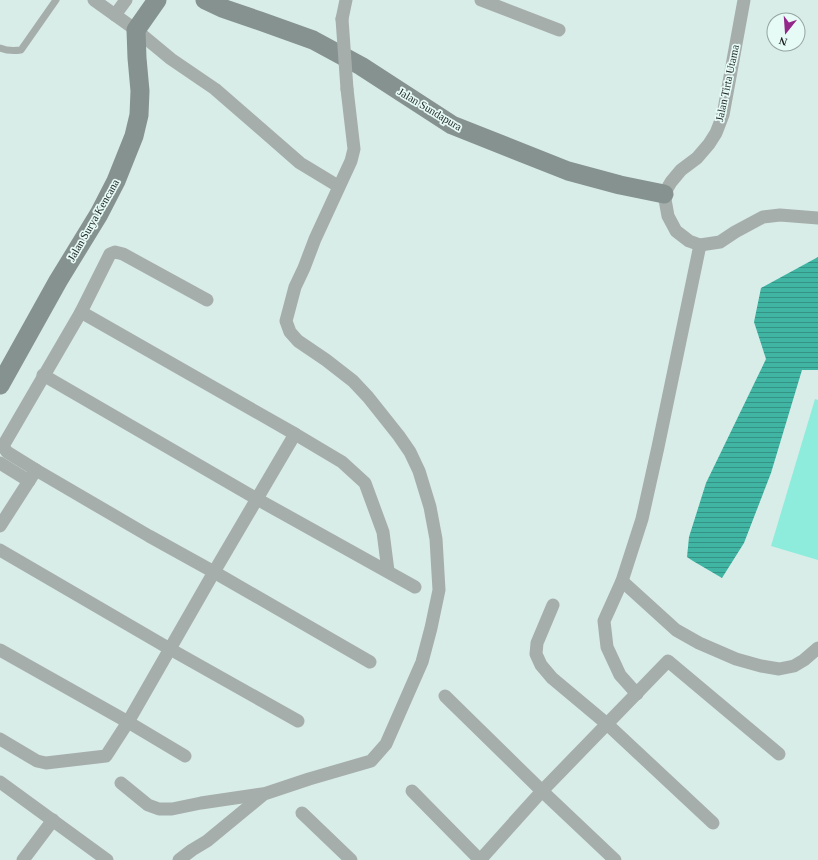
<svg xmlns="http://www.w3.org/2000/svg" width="818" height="860" font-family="'Times New Roman',serif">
	<defs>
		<pattern id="water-rules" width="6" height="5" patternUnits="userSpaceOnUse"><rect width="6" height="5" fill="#40b5a4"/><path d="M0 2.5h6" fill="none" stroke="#359385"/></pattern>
	</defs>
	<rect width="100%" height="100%" fill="#d9ede8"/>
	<path fill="#8decdb" d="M 815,399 L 818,400 L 818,560 L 771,546 Z"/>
	<path fill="url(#water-rules)" d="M 818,257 L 818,370 L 802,370 L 771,473 L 744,543 L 722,578 L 693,561 L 687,557 L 689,537 L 706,483 L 766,359 L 754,322 L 761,288 Z"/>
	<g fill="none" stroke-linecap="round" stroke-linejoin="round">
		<path stroke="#a6aeac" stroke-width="7" d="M 0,48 C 7,51 13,51 21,50 L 56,0"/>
		<g stroke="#a6aeac" stroke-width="13">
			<path d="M 94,0 L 136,30 L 171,59 L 215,89 L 300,163 L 338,186"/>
			<path d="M 481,0 L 559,30"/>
			<path d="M 744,0 L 723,115 L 716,133 L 709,144 L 697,158 L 681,170 L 671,182 L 664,194 L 668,216 L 676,231 L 689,241 L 700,245 L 720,242 L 735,232 L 763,217 L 780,215 L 818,218"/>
			<path d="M 115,15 L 126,0"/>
			<path d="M 342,19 L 346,0"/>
			<path d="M 81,312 L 295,434 L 214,572 L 370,662"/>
			<path d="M 43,375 L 257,499 L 415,587"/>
			<path d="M 295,434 L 342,462 L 365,483 L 383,532 L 388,571"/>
			<path d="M 0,463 L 29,481"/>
			<path d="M 0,526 L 36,470"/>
			<path d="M 0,550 L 170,649 L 298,721"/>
			<path d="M 622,581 L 676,630 L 699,643 L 736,659 L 761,666 L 779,669 L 794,666 L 804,660 L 818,648"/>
			<path d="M 553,605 L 537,643 L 536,654 L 541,665 L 552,678 L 607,724 L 713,823"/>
			<path d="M 0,650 L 128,722 L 214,572 L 149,536 L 36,470 L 7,452 L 3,446 L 81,312 L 110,254 L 115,252 L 123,254 L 207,300"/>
			<path d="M 637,694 L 620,675 L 607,647 L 604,621 L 622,581 L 642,519 L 658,447 L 700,245"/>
			<path d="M 445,696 L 542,791 L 615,860"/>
			<path d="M 0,739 L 37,761 L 46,763 L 106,756 L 128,722 L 185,756"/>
			<path d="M 0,782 L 107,860"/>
			<path d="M 121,783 L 148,805 L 159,809 L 172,809 L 201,803 L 262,794"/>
			<path d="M 412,791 L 480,860 L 542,791 L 668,661 L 779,754"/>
			<path d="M 302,813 L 351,860"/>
			<path d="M 23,860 L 53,820"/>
			<path d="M 179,860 L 192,850 L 207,841 L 264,794 L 309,779 L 371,761 L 386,744 L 422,662 L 431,628 L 439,590 L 436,539 L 430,507 L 419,471 L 410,452 L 399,436 L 368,397 L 353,381 L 326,360 L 298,341 L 290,332 L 286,321 L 295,287 L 304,268 L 315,239 L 351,161 L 354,149 L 347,89"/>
		</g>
		<g stroke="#86928f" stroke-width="19">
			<path d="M 205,0 L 222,8 L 260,21 L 313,40 L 361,66 L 452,125 L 568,171 L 620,185 L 664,194"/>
			<path d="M 0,385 L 58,281 L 99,214 L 116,181 L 134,136 L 139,115 L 140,91 L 137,58 L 136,30 L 157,0"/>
		</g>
		<path stroke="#a6aeac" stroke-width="13" d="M 342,19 L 347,89"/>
	</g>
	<g text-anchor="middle" stroke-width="3.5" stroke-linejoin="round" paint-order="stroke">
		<g font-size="11" fill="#1d2423" stroke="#e6faf6">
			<text transform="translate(727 83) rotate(-78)" y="4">Jalan Tirta Utama</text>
			<text transform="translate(430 109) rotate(31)" y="4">Jalan Sundapura</text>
			<text transform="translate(93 220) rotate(-60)" y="4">Jalan Surya Kencana</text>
		</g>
	</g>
	<g transform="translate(786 32) rotate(197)"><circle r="19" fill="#e6faf6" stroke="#96a4a2"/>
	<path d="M0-3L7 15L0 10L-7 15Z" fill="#93278a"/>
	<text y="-6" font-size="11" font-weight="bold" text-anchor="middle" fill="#1d2423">N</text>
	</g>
</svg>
